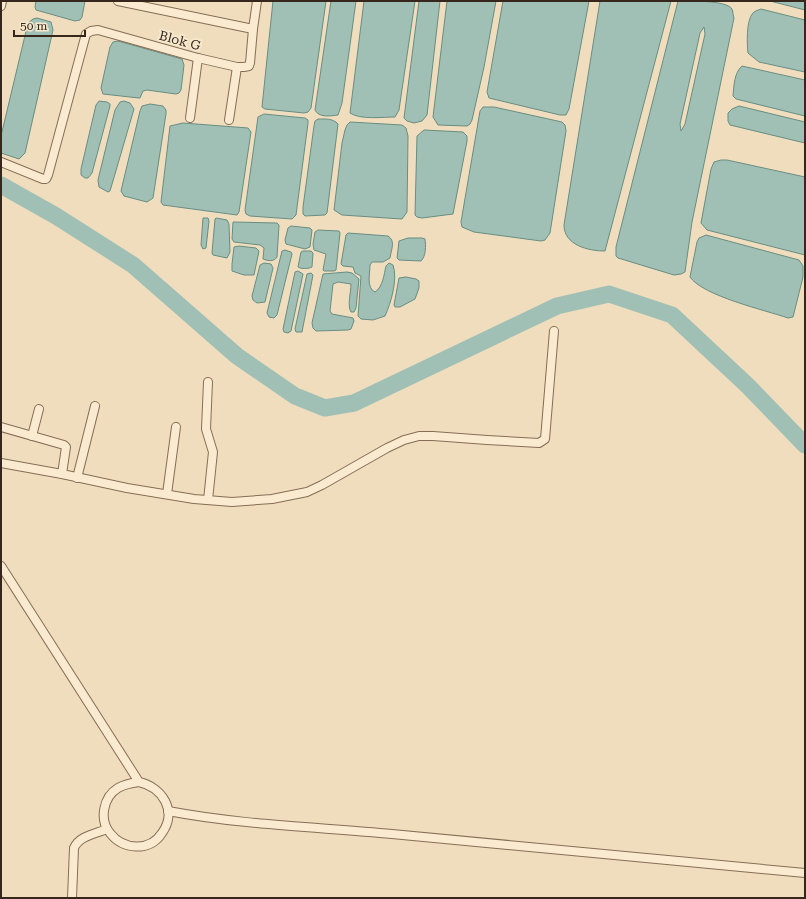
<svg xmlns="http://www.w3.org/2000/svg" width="806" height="899" font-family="'Roboto Serif',serif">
	<rect width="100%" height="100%" fill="#efddbd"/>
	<g fill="#a1c0b5" stroke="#688d82" fill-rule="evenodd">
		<path d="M 36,1 L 85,1 L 82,17 L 80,20 L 75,21 L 36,10 L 35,7 Z"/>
		<path d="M 273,1 L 326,1 L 311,108 L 308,112 L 304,113 L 265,109 L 262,107 Z"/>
		<path d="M 331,1 L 356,1 L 342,103 L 338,115 C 330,116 319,118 315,110 Z"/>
		<path d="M 364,1 L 415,1 L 399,110 L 395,117 C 383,117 360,120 350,113 Z"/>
		<path d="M 419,1 L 440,1 L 427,115 L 422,121 L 414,123 L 407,121 L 404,118 Z"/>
		<path d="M 447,1 L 496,1 L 484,67 L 472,120 L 470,124 L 467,126 L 438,125 L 433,117 Z"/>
		<path d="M 503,1 L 589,1 L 569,109 L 566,115 L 560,115 L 489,98 L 487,92 Z"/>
		<path d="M 600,1 L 671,1 L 605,251 C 588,251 564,245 564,225 Z"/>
		<path d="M 678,1 C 688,1 727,0 732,9 C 733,11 733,16 734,18 L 692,222 L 685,272 L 681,274 L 674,275 L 618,258 L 616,256 L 616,247 ZM 704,27 L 705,34 L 685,124 L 681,131 L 680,124 L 700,33 Z"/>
		<path d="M 770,1 L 805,1 L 805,10 Z"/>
		<path d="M 761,9 L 805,20 L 805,72 L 759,62 L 748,53 C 747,44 746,20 753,13 C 754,11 759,10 761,9 Z"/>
		<path d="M 37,18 L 51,22 L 53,30 L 25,153 L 19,159 L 1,153 L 1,136 L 28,23 L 33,19 Z"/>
		<path d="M 118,41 L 182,59 L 184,65 L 181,90 L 179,93 L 176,94 L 147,90 L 143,91 L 140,98 L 139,98 L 103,94 L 101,88 L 110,47 L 113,42 Z"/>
		<path d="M 742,66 L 805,80 L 805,116 L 736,99 L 733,96 C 734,86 734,73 742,66 Z"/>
		<path d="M 99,101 L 107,102 L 110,104 L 110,106 L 92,173 L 88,178 L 85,178 L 81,175 L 81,169 L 96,105 Z"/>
		<path d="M 124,101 L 130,103 L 134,109 L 110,191 L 108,192 L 99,187 L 98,180 L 115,110 L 120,102 Z"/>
		<path d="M 150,104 L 163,106 L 166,110 L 166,114 L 153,198 L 147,202 L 124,196 L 121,191 L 140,111 L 142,106 Z"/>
		<path d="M 739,106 L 805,122 L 805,143 L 730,125 L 728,121 L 728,113 L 732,109 Z"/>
		<path d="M 483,107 L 494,107 L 562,122 L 565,125 L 566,131 L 550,233 L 545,240 L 541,241 L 474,232 L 462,227 L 461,222 L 480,111 Z"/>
		<path d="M 264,114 L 305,118 L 308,120 L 308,123 L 296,215 L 292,219 L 250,216 L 246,214 L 245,210 L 258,117 Z"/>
		<path d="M 318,119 C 324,119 333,118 338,124 L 327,213 L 325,215 L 305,216 L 303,214 L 303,207 L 314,126 L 315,121 Z"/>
		<path d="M 350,122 L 402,125 L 406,128 L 408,136 L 407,212 L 402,219 L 342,215 L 334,210 L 342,143 L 345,130 L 347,125 Z"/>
		<path d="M 183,123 L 248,128 L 251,132 L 239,212 L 237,215 L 163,205 L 161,202 L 170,126 Z"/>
		<path d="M 424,130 L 463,132 L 467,136 L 467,141 L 453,214 L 422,218 L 417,217 L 415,215 L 417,136 Z"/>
		<path d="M 721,160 L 727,160 L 805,177 L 805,255 L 707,230 L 701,223 L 711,169 L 714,162 Z"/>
		<path d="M 203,218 L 208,218 L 209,221 L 206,248 L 203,249 L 201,245 Z"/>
		<path d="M 216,218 L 227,220 L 229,224 L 230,252 L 227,258 L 213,255 L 212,253 L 215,219 Z"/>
		<path d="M 233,222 L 277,223 L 279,225 L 277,257 C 274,262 268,261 263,259 L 264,248 L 260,245 L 234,242 L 232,239 Z"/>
		<path d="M 291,226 L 310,228 L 312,230 L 310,247 L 305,249 L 286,244 L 285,240 L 288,228 Z"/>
		<path d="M 318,230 L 339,231 L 340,233 L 336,270 L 334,271 L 324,271 L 323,270 L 326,254 L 314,250 L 313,244 L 315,232 Z"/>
		<path d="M 348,233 L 388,236 C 396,241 391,250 390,258 L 383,262 L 372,262 L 370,265 C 370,273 366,288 375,292 C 383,287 384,274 386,266 L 389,263 L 393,265 C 398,279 391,303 385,316 L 373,320 L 361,319 L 358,316 L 361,276 L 355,273 L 353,267 L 343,266 L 341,264 L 346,235 Z"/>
		<path d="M 706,235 L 799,260 L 803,266 L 803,277 L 793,317 L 788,318 C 765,310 703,296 690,277 L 697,242 L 699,238 Z"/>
		<path d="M 408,238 L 422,238 L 425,239 C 426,246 426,256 421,261 L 399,260 L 397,258 L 399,241 Z"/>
		<path d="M 239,246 L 256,248 L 259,251 L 254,275 L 244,275 L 232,271 L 232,264 L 234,247 Z"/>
		<path d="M 285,250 L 291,252 L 292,254 L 277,315 L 274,318 L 269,317 L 267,313 L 282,251 Z"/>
		<path d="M 303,251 L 311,251 L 313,253 L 312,267 C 308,269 301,269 298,267 L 301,252 Z"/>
		<path d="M 264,263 L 271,264 L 273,268 L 265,302 L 257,303 L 253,300 L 252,296 L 260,265 Z"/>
		<path d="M 298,271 L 303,274 L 291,331 L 288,333 L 284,332 L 283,329 L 295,272 Z"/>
		<path d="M 347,272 L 352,273 L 359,279 L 356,308 L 354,312 L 351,312 C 347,305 351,293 351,284 L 338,282 L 333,284 L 330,311 L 332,314 L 353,318 L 354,321 L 351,329 L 348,330 L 316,331 L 313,328 L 312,323 L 323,274 Z"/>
		<path d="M 311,273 L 313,275 L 302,332 L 296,332 L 295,329 L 307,274 Z"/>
		<path d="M 406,277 L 416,279 L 419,281 L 419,288 L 415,299 L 400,307 L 395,307 L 394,305 L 399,278 Z"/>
	</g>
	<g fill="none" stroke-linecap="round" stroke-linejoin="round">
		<path stroke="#a1c0b5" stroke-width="17" d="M 1,185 L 56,216 L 133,265 L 237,356 L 295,396 L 325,408 L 354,403 L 557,306 L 609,294 L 672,315 L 748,386 L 805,445"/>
		<defs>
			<g id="minor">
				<path d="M 118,1 L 253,29"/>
				<path d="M 1,6 L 2,1"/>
				<path d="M 190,118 L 198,58"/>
				<path d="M 229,120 L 237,67"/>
				<path d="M 1,162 L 43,179 L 46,179 L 48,175 L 86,34 L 91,31 L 98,30 L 198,58 L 237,67 L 244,67 L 249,66 L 250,63 L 253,29 L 257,1"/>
				<path d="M 1,427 L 64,445 L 66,447 L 62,474"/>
				<path d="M 32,436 L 39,409"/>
				<path d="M 1,463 L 62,474 L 127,488 L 194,499 L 232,502 L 272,499 L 307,492 L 322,485 L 387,448 L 404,440 L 419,436 L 433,436 L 487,440 L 539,443 L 545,439 L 554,331"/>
				<path d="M 77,478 L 95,406"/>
				<path d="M 167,494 L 176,427"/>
				<path d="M 208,500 L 213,452 L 206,429 L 208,382"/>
				<path d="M 1,566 L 139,782 C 162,787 178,811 162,833 C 150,852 123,850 110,833 C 99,820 103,797 118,788 C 125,784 131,783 139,782"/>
				<path d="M 168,811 C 242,825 317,827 392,834 C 530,846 667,861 805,873"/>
				<path d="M 72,898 L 74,848 C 79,836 95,834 107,829"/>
			</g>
		</defs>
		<use href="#minor" stroke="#876d56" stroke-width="10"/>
		<use href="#minor" stroke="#faebd0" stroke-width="8"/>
	</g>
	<g text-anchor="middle" stroke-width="4" stroke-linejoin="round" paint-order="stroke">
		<g font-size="13" fill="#36261b" stroke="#f6e8cc">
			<text transform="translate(180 40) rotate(15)" y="5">Blok G</text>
		</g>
	</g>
	<rect width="806" height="899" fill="none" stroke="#36261b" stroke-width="4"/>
	<path d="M14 30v6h71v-6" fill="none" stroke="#36261b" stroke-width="2"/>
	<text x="20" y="30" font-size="12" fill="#36261b" stroke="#f6e8cc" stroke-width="3" paint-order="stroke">50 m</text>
</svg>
